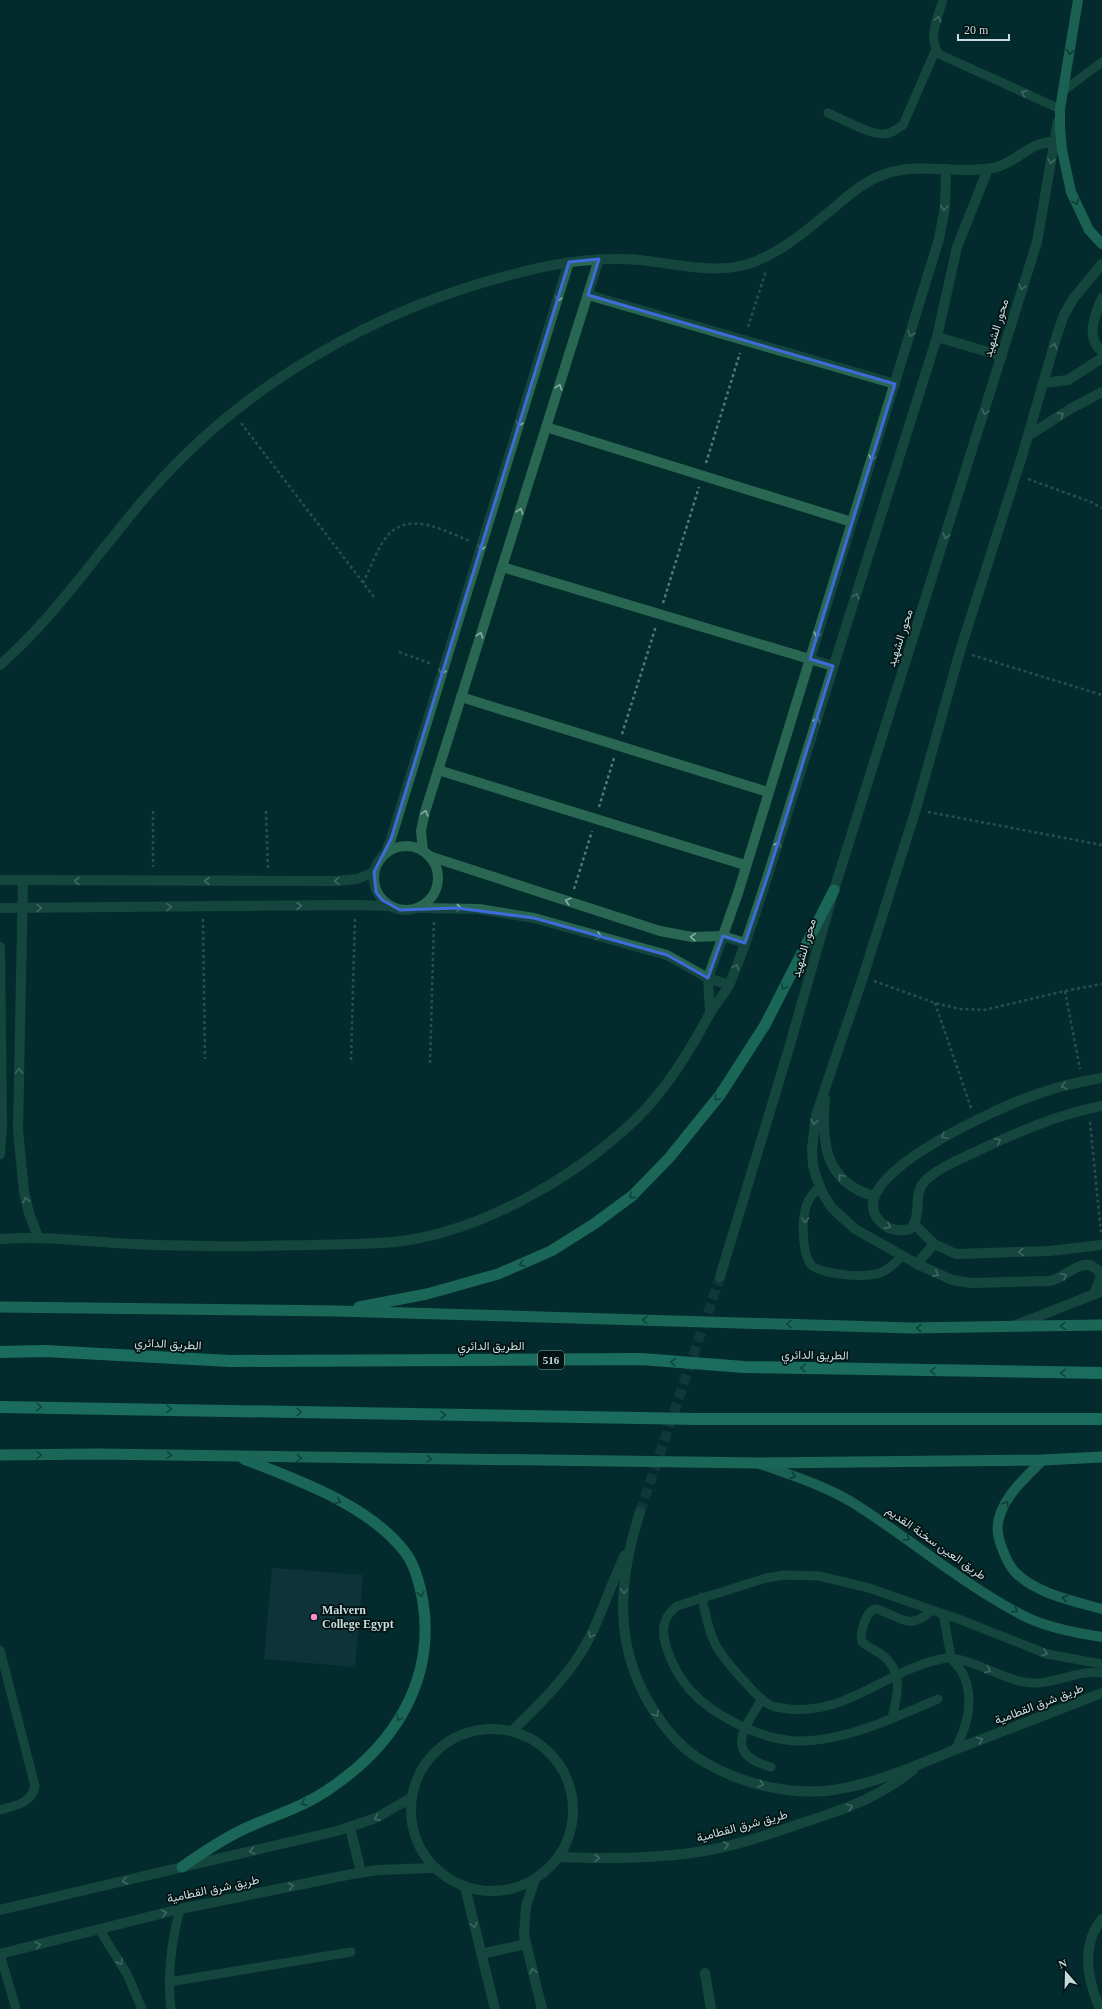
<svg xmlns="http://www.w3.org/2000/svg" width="1102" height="2009" font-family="'Times New Roman',Vazirmatn,serif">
	<rect width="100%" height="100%" fill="#032c2d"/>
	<path fill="#1e3d4a" d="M 272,1568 L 363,1575 L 355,1667 L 264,1659 Z"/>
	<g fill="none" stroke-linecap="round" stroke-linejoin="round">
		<path stroke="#214647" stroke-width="10" stroke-dasharray="10 5" stroke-linecap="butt" d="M 640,1512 L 720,1277"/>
		<g stroke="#567677" stroke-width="2.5" stroke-dasharray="3 3" stroke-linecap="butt">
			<path d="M 748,327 L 766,271"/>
			<path d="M 241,423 L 374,597"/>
			<path d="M 706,463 L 740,353"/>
			<path d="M 1028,479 L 1091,502 L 1102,508"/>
			<path d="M 363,583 C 370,569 378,547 387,536 C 410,510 444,531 470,541"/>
			<path d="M 663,603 L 699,487"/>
			<path d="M 399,652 L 432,664"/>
			<path d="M 972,655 L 1102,695"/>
			<path d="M 622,734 L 656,626"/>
			<path d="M 599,807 L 614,758"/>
			<path d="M 153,811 L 153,867"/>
			<path d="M 266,811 L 268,869"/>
			<path d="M 928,812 L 1102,845"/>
			<path d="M 574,889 L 592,831"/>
			<path d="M 203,919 L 205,1059"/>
			<path d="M 874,981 L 935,1003 L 960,1009 L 984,1010 L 1065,991 L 1102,984"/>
			<path d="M 1065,991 L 1080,1069"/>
			<path d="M 935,1003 L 971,1108"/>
			<path d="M 351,1060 L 355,917"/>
			<path d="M 430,1063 L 434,921"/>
			<path d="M 1090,1122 L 1101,1233"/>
		</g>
		<g stroke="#2a6753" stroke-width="9">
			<path d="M 943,0 C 938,17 927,38 939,54 L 1060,109"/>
			<path d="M 1063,91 L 1102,62"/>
			<path d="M 828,113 C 843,119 868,134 883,134 C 891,134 897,129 903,125 L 936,49"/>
			<path d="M 820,1186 C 815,1191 810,1197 807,1204 C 801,1219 802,1253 811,1265 C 824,1275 864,1278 880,1273 C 889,1269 896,1263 902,1255"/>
			<path d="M 702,1597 C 710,1641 715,1650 745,1682 C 752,1690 761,1701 772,1706 C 778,1708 784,1708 790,1709 C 846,1715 888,1670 941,1659 C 964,1654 996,1676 1019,1681 C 1051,1689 1073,1669 1102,1673"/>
			<path d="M 943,1614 C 945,1621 950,1656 952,1659 C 955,1664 960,1668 963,1674 C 975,1699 967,1727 955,1750"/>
			<path d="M 0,1650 L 35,1786 C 31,1804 16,1805 0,1810"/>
			<path d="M 762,1699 C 744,1729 723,1754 771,1767"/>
			<path d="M 938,1699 C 895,1718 843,1742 796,1741 C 762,1740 714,1716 691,1691 C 679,1678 671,1662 666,1646 C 661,1629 663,1617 677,1606 L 766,1578 L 784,1575 L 819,1576 L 869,1588 L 961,1620 L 1047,1654 L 1102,1664"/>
			<path d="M 892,1718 C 898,1694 904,1671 881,1654 C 875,1650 868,1647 862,1642 C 859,1634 866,1611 875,1609 C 879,1609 883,1612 887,1613 C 907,1622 914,1627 932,1610"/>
			<path d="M 99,1929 L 127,1974 L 142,2009"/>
			<path d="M 0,1954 L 16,2009"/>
			<path d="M 169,1982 L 351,1952"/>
			<path d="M 171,2009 C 167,1975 171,1942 180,1909"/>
		</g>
		<g stroke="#2a6753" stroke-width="10">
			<path d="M 588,295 L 895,384"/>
			<path d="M 1102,298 C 1095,314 1085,339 1102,351"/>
			<path d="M 1043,383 L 1068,380 L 1102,358"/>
			<path d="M 546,427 L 852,522"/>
			<path d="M 1028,436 L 1070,409 L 1102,392"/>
			<path d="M 502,567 L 833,666"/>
			<path d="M 0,665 C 58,614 100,549 151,491 C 244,384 376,309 514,274 C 550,264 587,258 624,259 C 664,260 709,276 748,264 C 782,253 808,229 836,206 C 850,194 864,182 882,175 C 917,161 957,175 993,168 C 1018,163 1027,142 1054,142"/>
			<path d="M 461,697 L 768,792"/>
			<path d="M 438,770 L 745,865"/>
			<circle cx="406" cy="878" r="32"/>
			<path d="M 423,851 L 421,831 L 425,812 L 599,259"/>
			<path d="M 385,854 L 391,839 L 569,262"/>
			<path d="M 429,856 L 660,931 L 692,937 L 723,936 L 745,943"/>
			<path d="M 0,880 L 337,881 L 357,879 L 374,872"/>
			<path d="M 23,880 L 18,1130 L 24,1192 L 29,1213 L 38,1237"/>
			<path d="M 0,908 L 355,905 L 390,906"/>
			<path d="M 420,908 L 479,909 L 534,918 L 667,955 L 708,978 L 729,985"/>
			<path d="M 0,947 L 2,1126 L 0,1154"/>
			<path d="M 710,1013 L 708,978 L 738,893 L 939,239 L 945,207 L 946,169"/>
			<path d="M 1102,1078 C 1077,1082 1053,1088 1029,1097 C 1001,1107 828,1182 884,1225 C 892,1231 901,1231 910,1229 C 923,1216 912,1194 925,1181 C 938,1168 957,1161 973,1153 C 1015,1133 1056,1115 1102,1106"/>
			<path d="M 825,1098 C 821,1142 825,1183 874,1196"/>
			<path d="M 914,1224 L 934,1244 L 956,1254 L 1049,1251 L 1102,1245"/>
			<path d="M 0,1239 C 38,1236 76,1240 114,1243 C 144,1245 175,1246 205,1246 C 240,1247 275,1245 310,1245 C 345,1244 381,1245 415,1239 C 494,1224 577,1175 635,1120 C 666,1090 689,1052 709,1015 C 715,1004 725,994 730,983 C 745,948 756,911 768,875 L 937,337 L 957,247 L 988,169"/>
			<path d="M 917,1264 L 934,1244"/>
			<path d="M 1094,1294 L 1101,1277 L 1098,1270 L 1090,1265 C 1075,1263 1065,1278 1050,1281 L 972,1283 L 952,1280 L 917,1264 L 855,1229 L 831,1207 L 822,1192 L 817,1179 L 813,1166 L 812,1149 L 816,1115 L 863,977 L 916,809 L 960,651 L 1022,456 L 1057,335 L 1064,315 L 1073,299 L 1102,264"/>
			<path d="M 1014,1326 L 1100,1292"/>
			<path d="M 535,1879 L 526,1906 L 524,1935 L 542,2009"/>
			<path d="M 465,1887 L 495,2009"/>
			<path d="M 481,1954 L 526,1944"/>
			<path d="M 705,1973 L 711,2009"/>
			<path d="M 1100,2009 C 1088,1981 1080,1946 1102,1919"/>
		</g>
		<g stroke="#2a6753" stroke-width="10">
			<path d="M 937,337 L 1002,356"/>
			<path d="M 720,1277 L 789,1048 L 834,890 L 1037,242 L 1058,121"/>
			<path d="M 640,1512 C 618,1581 613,1645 652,1708 C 665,1729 684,1751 706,1763 C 742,1784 792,1796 834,1790 C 876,1783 916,1766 954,1750 C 1003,1731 1053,1712 1102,1693"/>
			<circle cx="492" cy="1810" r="81"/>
			<path d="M 512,1731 C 541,1703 571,1674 590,1637 C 603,1610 612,1582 625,1555"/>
			<path d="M 350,1828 L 361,1872"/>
			<path d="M 559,1857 C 603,1859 647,1859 691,1853 C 731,1848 770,1834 808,1821 C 848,1808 879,1797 913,1770"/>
			<path d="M 0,1910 L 337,1831 L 376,1818 L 411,1798"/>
			<path d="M 0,1954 L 180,1909 L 352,1874 L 378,1870 L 434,1868"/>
		</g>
		<g stroke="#39a382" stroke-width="10">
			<path d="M 1078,0 L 1060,109 L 1060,129 L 1062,150 L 1071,192 L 1089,230 L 1102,244"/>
			<path d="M 1043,1460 C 1027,1476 1007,1493 1000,1515 C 996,1525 998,1538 1002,1548 C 1005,1556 1009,1566 1015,1572 C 1036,1594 1074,1601 1102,1609"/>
			<path d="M 760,1464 C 791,1475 823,1485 850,1501 C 910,1538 963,1585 1026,1617 C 1049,1628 1077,1633 1102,1637"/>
		</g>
		<g stroke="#38b08b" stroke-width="11">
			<path d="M 0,1307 L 338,1311 L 911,1328 L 1102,1325"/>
			<path d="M 359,1307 L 427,1294 L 498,1274 L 551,1251 L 594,1224 L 632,1196 L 669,1158 L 720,1095 L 765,1025 L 834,890"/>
			<path d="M 0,1455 L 98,1454 L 757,1463 L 1043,1460 L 1102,1457"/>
			<path d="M 182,1867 C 202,1853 224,1838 246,1828 C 275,1815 306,1806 332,1787 C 395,1744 435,1680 423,1602 C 420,1585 415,1565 405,1552 C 369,1505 298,1480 244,1459"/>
		</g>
		<g stroke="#36bc94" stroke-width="12">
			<path d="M 0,1352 L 45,1351 L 230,1361 L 641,1359 L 744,1367 L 1102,1373"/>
			<path d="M 0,1407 L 697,1419 L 1102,1419"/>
		</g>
	</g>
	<defs><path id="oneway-chevron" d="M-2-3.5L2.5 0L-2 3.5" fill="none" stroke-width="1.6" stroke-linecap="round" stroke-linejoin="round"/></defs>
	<g stroke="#89ada6">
		<use href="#oneway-chevron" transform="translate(938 19) rotate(-75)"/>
		<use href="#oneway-chevron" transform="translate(1024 93) rotate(-156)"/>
		<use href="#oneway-chevron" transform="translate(1051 161) rotate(100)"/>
		<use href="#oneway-chevron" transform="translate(944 208) rotate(95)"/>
		<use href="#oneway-chevron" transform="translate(1022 287) rotate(107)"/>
		<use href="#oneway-chevron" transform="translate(558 299) rotate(107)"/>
		<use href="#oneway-chevron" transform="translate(911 334) rotate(107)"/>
		<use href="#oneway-chevron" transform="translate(1054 346) rotate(-75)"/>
		<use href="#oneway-chevron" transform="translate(559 387) rotate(-72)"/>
		<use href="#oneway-chevron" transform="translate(985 412) rotate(107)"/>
		<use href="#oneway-chevron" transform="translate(1061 415) rotate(-33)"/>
		<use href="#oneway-chevron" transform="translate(519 424) rotate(107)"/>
		<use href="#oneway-chevron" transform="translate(872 458) rotate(107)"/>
		<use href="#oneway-chevron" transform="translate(520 511) rotate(-72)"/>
		<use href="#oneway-chevron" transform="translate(946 536) rotate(107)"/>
		<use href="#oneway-chevron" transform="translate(481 548) rotate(107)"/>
		<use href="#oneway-chevron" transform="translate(856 596) rotate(-73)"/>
		<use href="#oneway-chevron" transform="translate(480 635) rotate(-72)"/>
		<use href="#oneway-chevron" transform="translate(817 635) rotate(107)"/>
		<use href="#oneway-chevron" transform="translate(442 672) rotate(107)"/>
		<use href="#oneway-chevron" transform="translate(817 720) rotate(-73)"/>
		<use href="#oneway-chevron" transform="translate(425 813) rotate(-74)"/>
		<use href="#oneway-chevron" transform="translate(778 844) rotate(-73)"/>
		<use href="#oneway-chevron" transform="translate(77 881) rotate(-180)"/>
		<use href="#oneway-chevron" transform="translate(207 881) rotate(180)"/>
		<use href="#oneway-chevron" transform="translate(337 881) rotate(179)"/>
		<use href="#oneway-chevron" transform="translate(568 901) rotate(-162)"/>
		<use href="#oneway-chevron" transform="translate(299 906)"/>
		<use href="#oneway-chevron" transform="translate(169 907) rotate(-1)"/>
		<use href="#oneway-chevron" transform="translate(39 908) rotate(-1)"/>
		<use href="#oneway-chevron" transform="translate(459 908) rotate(3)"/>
		<use href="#oneway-chevron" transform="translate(599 936) rotate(15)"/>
		<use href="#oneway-chevron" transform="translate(693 937) rotate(-176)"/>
		<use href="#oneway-chevron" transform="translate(736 967) rotate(-69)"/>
		<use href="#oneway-chevron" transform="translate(19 1071) rotate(-89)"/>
		<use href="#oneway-chevron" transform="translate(1064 1086) rotate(166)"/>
		<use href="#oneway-chevron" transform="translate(814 1122) rotate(100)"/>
		<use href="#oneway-chevron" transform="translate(944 1136) rotate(150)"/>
		<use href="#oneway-chevron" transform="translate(998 1141) rotate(-26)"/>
		<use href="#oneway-chevron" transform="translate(841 1177) rotate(-133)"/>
		<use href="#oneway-chevron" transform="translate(26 1200) rotate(-101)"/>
		<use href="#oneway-chevron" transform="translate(805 1220) rotate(92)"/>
		<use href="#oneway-chevron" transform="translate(888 1226) rotate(28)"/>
		<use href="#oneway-chevron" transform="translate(1021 1252) rotate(177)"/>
		<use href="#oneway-chevron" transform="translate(936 1274) rotate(25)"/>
		<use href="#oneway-chevron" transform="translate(1064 1276) rotate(-29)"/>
		<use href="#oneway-chevron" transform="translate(624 1591) rotate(94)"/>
		<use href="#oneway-chevron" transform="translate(591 1635) rotate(116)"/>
		<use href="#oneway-chevron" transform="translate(1045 1653) rotate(17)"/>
		<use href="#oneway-chevron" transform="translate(988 1670) rotate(22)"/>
		<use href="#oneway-chevron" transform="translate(656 1714) rotate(58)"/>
		<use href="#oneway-chevron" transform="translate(980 1740) rotate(-21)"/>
		<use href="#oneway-chevron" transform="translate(761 1784) rotate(15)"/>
		<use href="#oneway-chevron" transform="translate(850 1807) rotate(-21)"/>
		<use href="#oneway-chevron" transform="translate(377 1818) rotate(155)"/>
		<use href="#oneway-chevron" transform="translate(726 1845) rotate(-13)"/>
		<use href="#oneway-chevron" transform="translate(252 1851) rotate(167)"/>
		<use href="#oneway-chevron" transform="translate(597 1858) rotate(1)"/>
		<use href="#oneway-chevron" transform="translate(125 1881) rotate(167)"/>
		<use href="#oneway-chevron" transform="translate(291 1886) rotate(-12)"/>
		<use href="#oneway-chevron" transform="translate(164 1913) rotate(-14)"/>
		<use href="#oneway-chevron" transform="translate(474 1925) rotate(76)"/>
		<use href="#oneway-chevron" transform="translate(38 1945) rotate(-14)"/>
		<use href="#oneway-chevron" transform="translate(120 1962) rotate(60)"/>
		<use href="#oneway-chevron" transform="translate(533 1971) rotate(-104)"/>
	</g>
	<g stroke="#1b5344">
		<use href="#oneway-chevron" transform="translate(1070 52) rotate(100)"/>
		<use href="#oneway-chevron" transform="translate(1076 202) rotate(66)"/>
		<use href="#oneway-chevron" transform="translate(793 1476) rotate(20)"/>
		<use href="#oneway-chevron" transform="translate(1006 1504) rotate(-60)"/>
		<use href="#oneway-chevron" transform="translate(907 1538) rotate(35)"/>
		<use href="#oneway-chevron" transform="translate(1065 1598) rotate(-160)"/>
		<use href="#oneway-chevron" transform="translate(1015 1610) rotate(30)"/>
	</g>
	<g stroke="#1e614e">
		<use href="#oneway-chevron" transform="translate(784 987) rotate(117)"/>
		<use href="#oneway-chevron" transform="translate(717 1098) rotate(128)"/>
		<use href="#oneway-chevron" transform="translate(632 1196) rotate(139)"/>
		<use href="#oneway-chevron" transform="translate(522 1264) rotate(156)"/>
		<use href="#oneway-chevron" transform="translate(645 1320) rotate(-179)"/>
		<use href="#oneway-chevron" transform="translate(789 1324) rotate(-178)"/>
		<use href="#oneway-chevron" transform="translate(1063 1326) rotate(178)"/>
		<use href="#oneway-chevron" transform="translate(919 1328) rotate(180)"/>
		<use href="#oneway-chevron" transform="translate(39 1455) rotate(-1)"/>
		<use href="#oneway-chevron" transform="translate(169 1455) rotate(1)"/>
		<use href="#oneway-chevron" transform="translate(299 1458) rotate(1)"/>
		<use href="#oneway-chevron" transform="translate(429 1459) rotate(1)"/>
		<use href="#oneway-chevron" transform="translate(338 1501) rotate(28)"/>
		<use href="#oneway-chevron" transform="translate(421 1594) rotate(78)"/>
		<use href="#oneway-chevron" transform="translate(399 1718) rotate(124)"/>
		<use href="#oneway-chevron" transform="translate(304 1803) rotate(153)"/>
	</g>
	<g stroke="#1c6753">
		<use href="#oneway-chevron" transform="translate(673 1362) rotate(-176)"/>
		<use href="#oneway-chevron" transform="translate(803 1368) rotate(-179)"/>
		<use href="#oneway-chevron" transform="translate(933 1371) rotate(-179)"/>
		<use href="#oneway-chevron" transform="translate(1063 1373) rotate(-180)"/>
		<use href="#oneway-chevron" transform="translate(39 1407) rotate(1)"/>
		<use href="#oneway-chevron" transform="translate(169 1409) rotate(2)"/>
		<use href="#oneway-chevron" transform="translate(299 1412) rotate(1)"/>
		<use href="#oneway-chevron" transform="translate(443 1415) rotate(1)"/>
	</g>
	<path d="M0 0H1102V2009H0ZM 599,259 L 588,295 L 895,384 L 810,659 L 833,666 L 768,875 L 745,943 L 723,936 L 708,978 L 667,955 L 534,918 L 457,908 L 400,910 L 382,900 L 376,892 L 374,872 L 391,839 L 569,262 Z" fill="#032c2d" fill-opacity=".55" fill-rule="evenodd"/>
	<path fill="none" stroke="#3f6ad9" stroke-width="3" stroke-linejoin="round" d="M 599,259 L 588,295 L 895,384 L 810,659 L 833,666 L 768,875 L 745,943 L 723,936 L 708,978 L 667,955 L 534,918 L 457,908 L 400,910 L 382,900 L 376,892 L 374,872 L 391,839 L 569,262 Z"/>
	<circle fill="#f890cc" stroke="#031212" stroke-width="1.5" cx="314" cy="1617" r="4"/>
	<g text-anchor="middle" stroke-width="3.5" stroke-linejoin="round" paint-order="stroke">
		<rect fill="#031212" stroke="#8d9fa0" stroke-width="1" x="538" y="1351" width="26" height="18" rx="3"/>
		<g font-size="11" font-weight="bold" fill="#c8dcdd">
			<text x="551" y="1364">516</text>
		</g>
		<g font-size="12" fill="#c8dcdd" stroke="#031212">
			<text transform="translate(996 328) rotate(-73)" y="4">محور الشهيد</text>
			<text transform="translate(900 638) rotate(-72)" y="4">محور الشهيد</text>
			<text transform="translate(804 948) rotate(-74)" y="4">محور الشهيد</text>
			<text transform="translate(168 1344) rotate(3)" y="4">الطريق الدائري</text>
			<text x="491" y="1350">الطريق الدائري</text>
			<text transform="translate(815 1355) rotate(1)" y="4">الطريق الدائري</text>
			<text transform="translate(936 1543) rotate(35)" y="4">طريق العين سخنة القديم</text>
			<text transform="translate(1039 1704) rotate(-21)" y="4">طريق شرق القطامية</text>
			<text transform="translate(742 1826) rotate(-15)" y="4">طريق شرق القطامية</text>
			<text transform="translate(213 1889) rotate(-12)" y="4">طريق شرق القطامية</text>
		</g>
		<g font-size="12" font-weight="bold" fill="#c8dcdd" stroke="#031212" text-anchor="start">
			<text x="322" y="1614">Malvern<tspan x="322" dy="14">College Egypt</tspan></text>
		</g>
	</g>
	<g transform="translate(1066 1973) rotate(340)" stroke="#031212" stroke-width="3" paint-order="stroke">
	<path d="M0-3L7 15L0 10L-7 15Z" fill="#c8dcdd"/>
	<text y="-6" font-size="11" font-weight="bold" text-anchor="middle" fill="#c8dcdd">N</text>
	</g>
	<path d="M958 34v6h51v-6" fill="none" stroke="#c8dcdd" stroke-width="2"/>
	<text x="964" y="34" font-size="12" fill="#c8dcdd" stroke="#031212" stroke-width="3" paint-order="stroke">20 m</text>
</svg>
